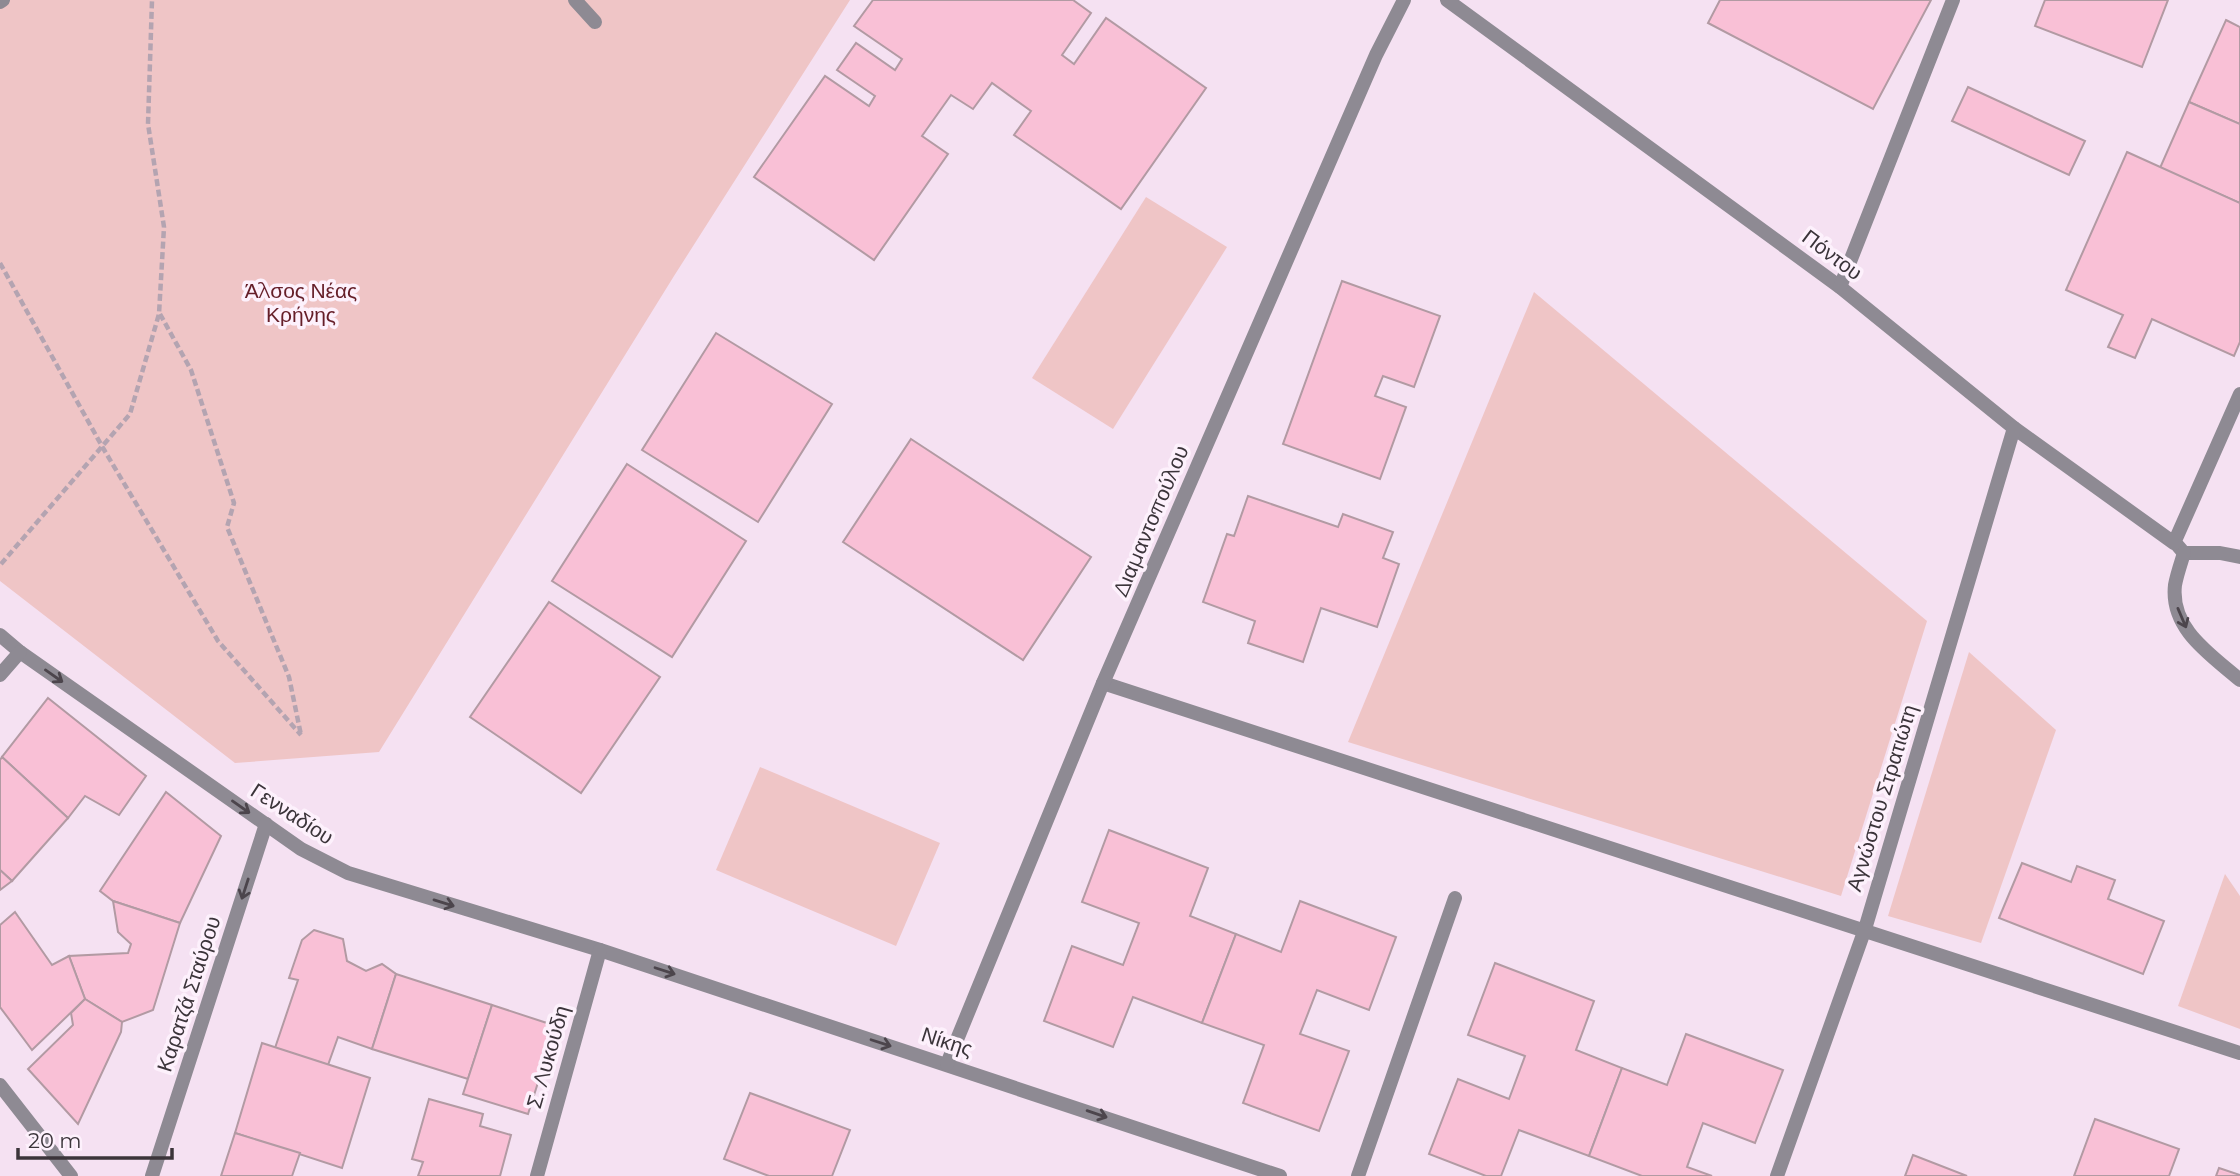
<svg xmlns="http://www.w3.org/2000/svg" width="2240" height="1176" font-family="Montserrat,sans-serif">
	<rect width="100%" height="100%" fill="#f5e1f2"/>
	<g fill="#efc5c6">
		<path d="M 0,0 L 850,0 L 674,276 L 379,752 L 235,763 L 0,581 Z"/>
		<path d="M 1146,197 L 1227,247 L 1113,429 L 1032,378 Z"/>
		<path d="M 1534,292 L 1927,621 L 1841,896 L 1348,742 Z"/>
		<path d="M 1969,652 L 2056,730 L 1981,943 L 1888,916 Z"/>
		<path d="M 760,767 L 940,843 L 896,946 L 716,870 Z"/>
		<path d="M 2225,874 L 2240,896 L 2240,1029 L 2178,1006 Z"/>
	</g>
	<g fill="#f9c0d6" stroke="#b29aa3" stroke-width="2">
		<path d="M 873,0 L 1073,0 L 1091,13 L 1062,55 L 1074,64 L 1106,18 L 1206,88 L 1121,209 L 1014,135 L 1031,111 L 992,83 L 973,109 L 951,95 L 922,136 L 948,154 L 874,260 L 754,177 L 825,76 L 869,106 L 875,96 L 837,70 L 856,43 L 895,70 L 902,59 L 854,26 Z"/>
		<path d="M 1720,0 L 1931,0 L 1873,109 L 1708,23 Z"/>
		<path d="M 2045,0 L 2168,0 L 2142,67 L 2035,26 Z"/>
		<path d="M 2226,20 L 2240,27 L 2240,124 L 2189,102 Z"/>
		<path d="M 1968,87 L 2085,141 L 2069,175 L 1952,121 Z"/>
		<path d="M 2189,102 L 2240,124 L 2240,203 L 2160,168 Z"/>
		<path d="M 2127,152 L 2240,203 L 2240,342 L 2234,356 L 2152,319 L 2135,358 L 2108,347 L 2123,315 L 2066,290 Z"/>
		<path d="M 1342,281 L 1440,316 L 1414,387 L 1383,376 L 1375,396 L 1406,407 L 1380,479 L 1283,444 Z"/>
		<path d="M 716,333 L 832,404 L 758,522 L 642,450 Z"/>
		<path d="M 911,439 L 1091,557 L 1023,660 L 843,542 Z"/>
		<path d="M 627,464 L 746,541 L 672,657 L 552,581 Z"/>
		<path d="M 1248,496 L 1338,527 L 1343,514 L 1393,532 L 1383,558 L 1399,564 L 1377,627 L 1321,608 L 1303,662 L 1248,643 L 1255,621 L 1203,602 L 1227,534 L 1234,536 Z"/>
		<path d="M 549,602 L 660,677 L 581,793 L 470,717 Z"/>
		<path d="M 48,698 L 146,776 L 119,815 L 85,796 L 68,818 L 2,757 Z"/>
		<path d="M 2,757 L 68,818 L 12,881 L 0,870 L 0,760 Z"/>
		<path d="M 166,792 L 221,836 L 180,923 L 113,901 L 100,891 Z"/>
		<path d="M 1109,830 L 1208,868 L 1190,916 L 1236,934 L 1202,1023 L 1133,997 L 1113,1047 L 1044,1021 L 1072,946 L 1123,965 L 1139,923 L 1082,902 Z"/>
		<path d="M 2022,863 L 2071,882 L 2077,866 L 2115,880 L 2108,899 L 2164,921 L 2143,974 L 1999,918 Z"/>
		<path d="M 0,870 L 12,881 L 0,890 Z"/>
		<path d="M 113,901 L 180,923 L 153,1010 L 122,1022 L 85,999 L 69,956 L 128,953 L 131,944 L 118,932 Z"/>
		<path d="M 1300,901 L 1396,937 L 1369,1010 L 1317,990 L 1300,1034 L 1349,1051 L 1319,1131 L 1243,1103 L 1264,1045 L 1202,1023 L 1236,934 L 1281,952 Z"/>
		<path d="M 15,912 L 52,965 L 69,956 L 85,999 L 32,1050 L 0,1007 L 0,925 Z"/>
		<path d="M 314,930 L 343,939 L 347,961 L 366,971 L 382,964 L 396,974 L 372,1049 L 338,1037 L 328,1065 L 275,1048 L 298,980 L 289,978 L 302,940 Z"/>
		<path d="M 1495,963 L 1594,1001 L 1576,1050 L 1622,1068 L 1589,1156 L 1519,1130 L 1501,1176 L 1486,1176 L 1429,1154 L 1458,1079 L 1509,1099 L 1525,1056 L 1468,1035 Z"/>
		<path d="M 396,974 L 492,1005 L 468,1079 L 372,1049 Z"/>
		<path d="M 85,999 L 122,1022 L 121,1032 L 78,1124 L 28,1069 L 73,1025 L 71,1013 Z"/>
		<path d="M 492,1005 L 556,1026 L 528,1114 L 463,1094 Z"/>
		<path d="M 1686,1034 L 1783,1070 L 1755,1143 L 1703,1123 L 1687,1167 L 1712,1176 L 1642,1176 L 1589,1156 L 1622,1068 L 1667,1085 Z"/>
		<path d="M 262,1043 L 370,1078 L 342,1168 L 235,1133 Z"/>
		<path d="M 750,1093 L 850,1130 L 832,1176 L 769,1176 L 724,1159 Z"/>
		<path d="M 429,1099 L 483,1114 L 480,1126 L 511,1135 L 500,1176 L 418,1176 L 423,1162 L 412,1159 Z"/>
		<path d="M 2095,1119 L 2179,1149 L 2169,1176 L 2074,1176 Z"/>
		<path d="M 235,1133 L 300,1153 L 292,1176 L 221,1176 Z"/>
		<path d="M 1913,1155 L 1967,1176 L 1905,1176 Z"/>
		<path d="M 2219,1168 L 2240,1175 L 2240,1176 L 2216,1176 Z"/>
	</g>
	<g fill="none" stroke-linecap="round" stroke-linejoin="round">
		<g stroke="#b4a4b1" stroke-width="4.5" stroke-dasharray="7 3.5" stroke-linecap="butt">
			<path d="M 0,263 L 103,448 L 218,641 L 301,735"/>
			<path d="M 160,314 L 191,370 L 234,503 L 227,527 L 289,677 L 301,735"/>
			<path d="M 1,564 L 130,414 L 159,314 L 164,227 L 148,124 L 152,0"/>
		</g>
		<g stroke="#8e8a93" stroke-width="14">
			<path d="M 575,0 L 595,22"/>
			<path d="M 0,2 L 3,0"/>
			<path d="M 2178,546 L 2184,553 L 2220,553 L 2240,557"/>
			<path d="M 2184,553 C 2181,563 2177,574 2175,585 C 2170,629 2210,654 2240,680"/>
			<path d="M 1358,1176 L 1455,898"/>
		</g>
		<g stroke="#8e8a93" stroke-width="14">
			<path d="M 1447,0 L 1840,287 L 2014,428 L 2174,543 L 2240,394"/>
			<path d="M 1840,287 L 1953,0"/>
			<path d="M 0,635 L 20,652 L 301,849 L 348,873 L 600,950 L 1280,1176"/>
			<path d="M 0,675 L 20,652"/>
			<path d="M 1103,683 L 2240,1053"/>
			<path d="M 947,1064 L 1103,683 L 1376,55 L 1404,0"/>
			<path d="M 0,1085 L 71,1176"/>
			<path d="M 152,1176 L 266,824"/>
			<path d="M 537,1176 L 600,950"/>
			<path d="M 1777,1176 L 1865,929 L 2014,428"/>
		</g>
	</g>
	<defs><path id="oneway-shaft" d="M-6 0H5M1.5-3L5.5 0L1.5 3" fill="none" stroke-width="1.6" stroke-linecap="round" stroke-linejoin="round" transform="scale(1.75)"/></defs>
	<g stroke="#4c454c">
		<use href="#oneway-shaft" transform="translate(2182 618) rotate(67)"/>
		<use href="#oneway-shaft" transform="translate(54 676) rotate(35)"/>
		<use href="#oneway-shaft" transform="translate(241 807) rotate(35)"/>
		<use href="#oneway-shaft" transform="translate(245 889) rotate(108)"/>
		<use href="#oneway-shaft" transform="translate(444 903) rotate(17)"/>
		<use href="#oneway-shaft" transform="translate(665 971) rotate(18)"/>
		<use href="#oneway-shaft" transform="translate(881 1043) rotate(18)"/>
		<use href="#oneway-shaft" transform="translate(1097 1114) rotate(19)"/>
	</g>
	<g text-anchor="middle" stroke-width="7" stroke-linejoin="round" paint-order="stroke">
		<g font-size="21" fill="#3b343a" stroke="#fdf1fc">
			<text transform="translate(1832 255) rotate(37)" y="7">Πόντου</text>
			<text transform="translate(1151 521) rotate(-67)" y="7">Διαμαντοπούλου</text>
			<text transform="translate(1882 798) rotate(-73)" y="7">Αγνώστου Στρατιώτη</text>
			<text transform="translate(292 814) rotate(33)" y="7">Γενναδίου</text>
			<text transform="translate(189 994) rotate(-72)" y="7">Καρατζά Σταύρου</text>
			<text transform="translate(947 1042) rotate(18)" y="7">Νίκης</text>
			<text transform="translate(548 1057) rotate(-74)" y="7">Σ. Λυκούδη</text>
		</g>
		<g font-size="21" fill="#651e28" stroke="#fdf1fc">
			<text x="301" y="298">Άλσος Νέας<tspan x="301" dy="24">Κρήνης</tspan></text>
		</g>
	</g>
	<path d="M18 1148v10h154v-10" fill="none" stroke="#3b343a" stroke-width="3.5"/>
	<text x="28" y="1148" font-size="21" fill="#3b343a" stroke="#fdf1fc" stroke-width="5" paint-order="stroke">20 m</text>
</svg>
